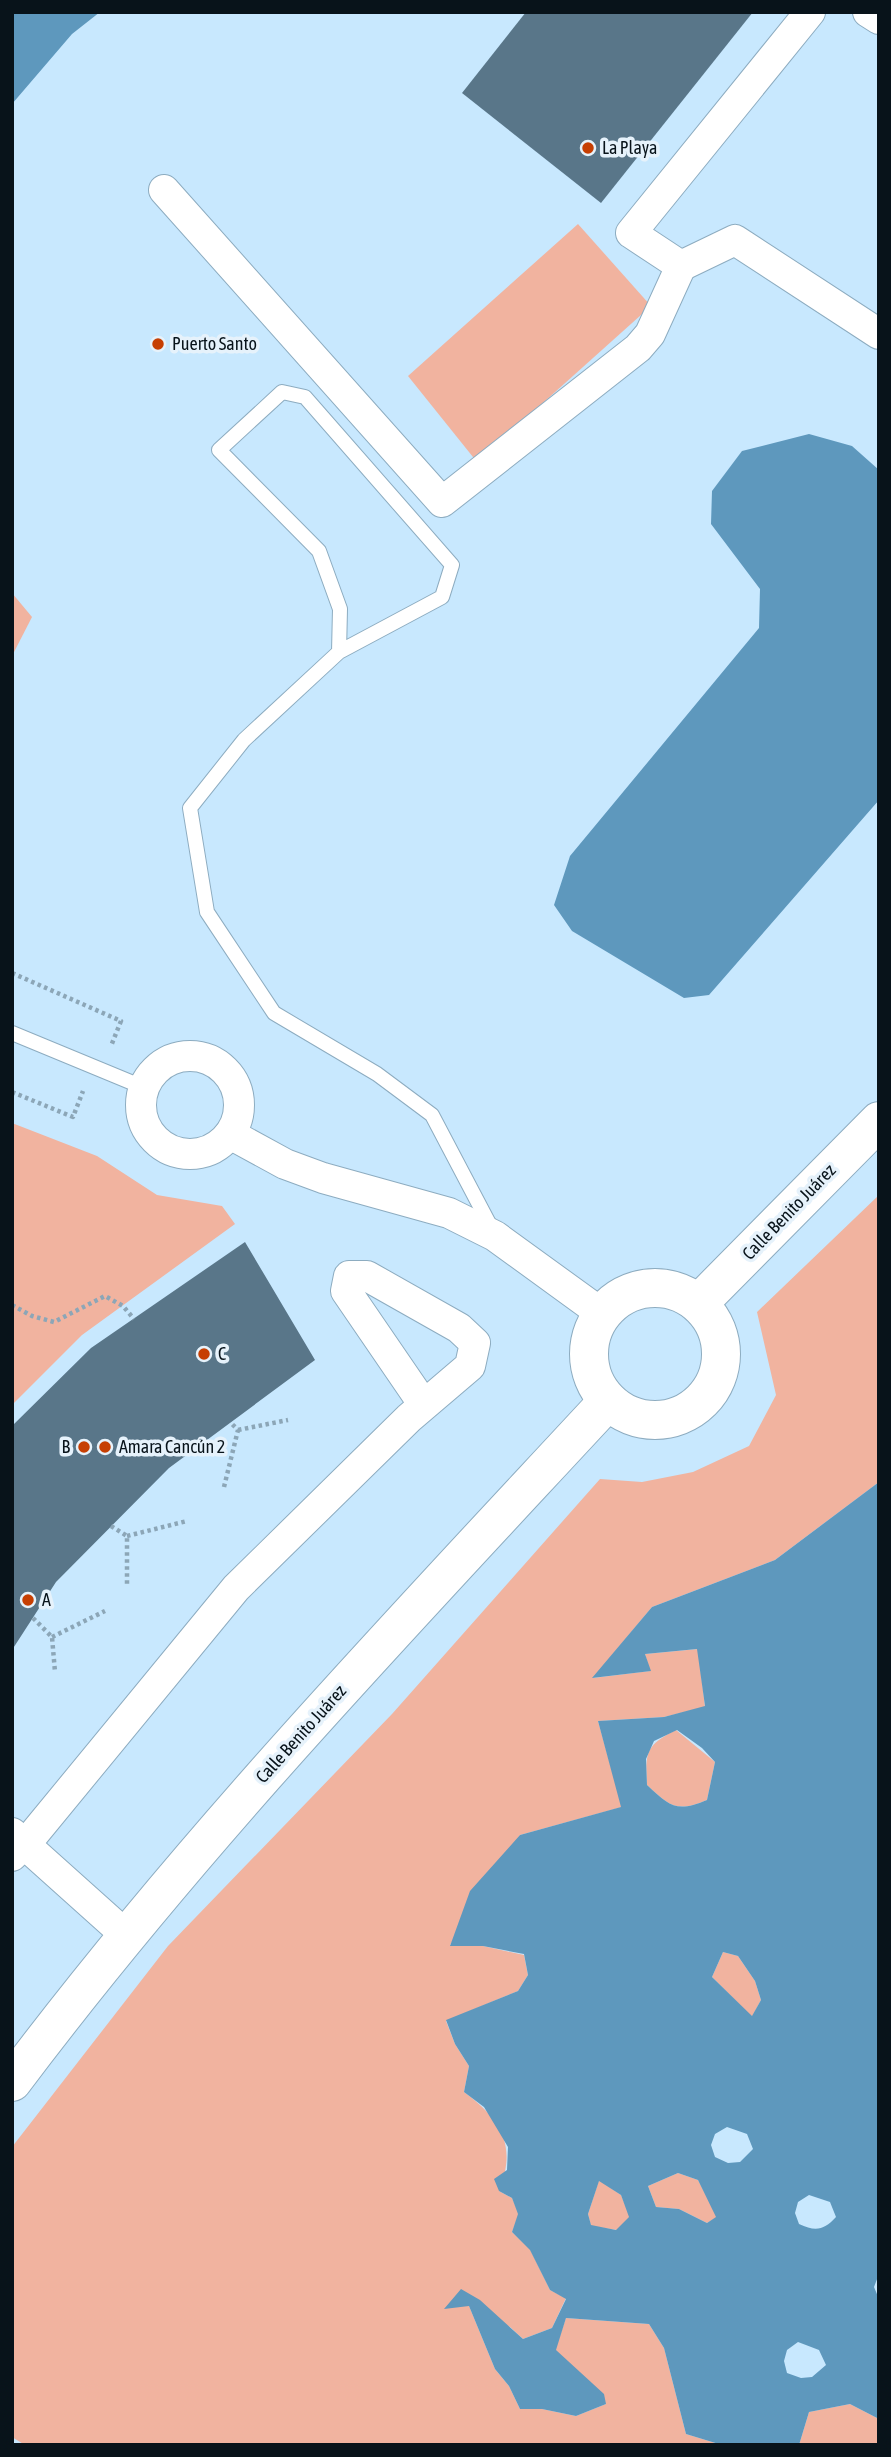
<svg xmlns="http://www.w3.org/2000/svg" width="891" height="2457" font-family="'Asap Condensed',sans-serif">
	<rect width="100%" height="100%" fill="#c8e8fe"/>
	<g fill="#f1b39f">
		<path d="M 578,224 L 651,306 L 477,462 L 408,376 Z"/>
		<path d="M 12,593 L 32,617 L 12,656 Z"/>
		<path d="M 12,1123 L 97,1156 L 157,1195 L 222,1206 L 235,1224 L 82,1335 L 12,1405 Z"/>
		<path d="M 879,1195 L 879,1482 L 775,1560 L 652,1607 L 593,1678 L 650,1671 L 645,1654 L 698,1649 L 705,1707 L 664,1717 L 598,1721 L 622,1807 L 520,1835 L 450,1945 L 483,1946 L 524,1955 L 528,1975 L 518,1991 L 446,2021 L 455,2044 L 469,2066 L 464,2092 C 502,2120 517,2146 499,2191 L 512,2198 L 519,2214 L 512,2232 L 530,2249 L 550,2290 L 566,2298 L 552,2328 L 523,2339 L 510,2327 L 469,2306 L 495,2369 L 509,2386 L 520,2409 L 542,2409 L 576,2416 L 606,2404 L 555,2350 L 566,2318 L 649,2324 L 664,2348 L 686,2434 L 722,2445 L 25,2445 L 12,2437 L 12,2147 L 168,1946 L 392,1714 L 600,1479 L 642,1482 L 693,1472 L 749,1446 L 776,1395 L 757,1312 Z"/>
		<path d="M 676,1730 L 715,1762 L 707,1800 C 676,1813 670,1806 647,1785 C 645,1752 646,1745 676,1730 Z"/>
		<path d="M 723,1952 L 738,1956 L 755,1981 L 761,2000 L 752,2017 L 712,1977 Z"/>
		<path d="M 678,2173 L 698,2180 L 717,2217 L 707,2223 L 679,2209 L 656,2207 L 648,2186 Z"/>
		<path d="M 599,2180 L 621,2195 L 630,2217 L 617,2230 L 591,2226 L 588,2214 Z"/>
		<path d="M 850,2404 L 879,2419 L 879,2445 L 799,2445 L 809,2412 Z"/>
	</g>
	<g fill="#5e98bd" fill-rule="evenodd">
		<path d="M 12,12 L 100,12 L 72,34 L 12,104 Z"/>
		<path d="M 809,434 L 852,446 L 879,470 L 879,800 L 709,995 L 684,998 L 572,931 L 554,905 L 570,856 L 759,628 L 760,589 L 711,524 L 712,491 L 742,451 Z"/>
		<path d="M 879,1482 L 879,2274 L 874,2287 L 879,2299 L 879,2419 L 850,2404 L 809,2412 L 799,2445 L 722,2445 L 686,2434 L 664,2348 L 649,2324 L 566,2318 L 556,2350 L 604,2394 L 606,2404 L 576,2416 L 542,2409 L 520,2409 L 509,2386 L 495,2369 L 469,2306 L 444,2309 L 461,2289 L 480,2300 L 523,2339 L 552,2328 L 566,2299 L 550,2290 L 530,2250 L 512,2232 L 518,2214 L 512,2198 L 499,2191 L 494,2179 L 507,2170 L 508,2147 L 484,2107 L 464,2092 L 469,2066 L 455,2044 L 446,2020 L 518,1991 L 528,1975 L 524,1954 L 483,1946 L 450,1946 L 470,1891 L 520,1835 L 621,1807 L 598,1721 L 664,1717 L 705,1706 L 697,1649 L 645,1654 L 651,1671 L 592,1678 L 652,1607 L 775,1560 ZM 677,1730 L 702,1748 L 715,1762 L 707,1800 C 676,1813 670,1806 647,1785 L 646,1759 L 654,1741 ZM 723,1952 L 738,1956 L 755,1981 L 761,2000 L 752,2016 L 712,1977 ZM 727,2127 L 747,2134 L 753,2149 L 740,2162 L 728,2163 L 715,2157 L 711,2145 L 715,2134 ZM 678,2173 L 698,2180 L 716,2217 L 707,2223 L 679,2209 L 656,2207 L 648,2186 ZM 599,2181 L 621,2195 L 629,2217 L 616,2230 L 591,2225 L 588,2214 ZM 809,2195 L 830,2202 L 836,2217 C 824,2230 816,2232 799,2224 L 795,2213 L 798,2202 ZM 798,2342 L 819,2350 L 826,2365 L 812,2377 L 801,2378 L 787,2373 L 784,2361 L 787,2350 Z"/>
	</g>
	<g fill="#597689">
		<path d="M 526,12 L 753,12 L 601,203 L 462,93 Z"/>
		<path d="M 245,1242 L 315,1360 L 169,1468 L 56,1582 L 12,1650 L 12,1426 L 91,1348 Z"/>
	</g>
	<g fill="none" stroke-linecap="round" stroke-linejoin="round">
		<defs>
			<g id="lane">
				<path d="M 339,652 L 442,597 L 452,565 L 305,397 L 282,392 L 219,450 L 319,551 L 340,609 L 339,652 L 244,740 L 190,808 L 207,912 L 274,1013 L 377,1074 L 432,1115 L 493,1231"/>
				<path d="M 12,1033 L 145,1088"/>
			</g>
			<g id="street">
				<path d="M 810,12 L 631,233 L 681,266 L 735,240 L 879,334"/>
				<path d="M 868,12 L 879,19"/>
				<path d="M 164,190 L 442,502 L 638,348 L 650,334 L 681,266"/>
				<circle cx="190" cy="1105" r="49"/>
				<path d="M 230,1134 L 285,1164 L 323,1178 L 449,1213 L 495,1236 L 601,1313"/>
				<path d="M 12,1833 L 128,1937"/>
				<path d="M 12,1856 L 33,1835 L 236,1588 L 409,1418 L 470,1366 L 475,1343 L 459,1328 L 367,1276 L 349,1276 L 346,1291 L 424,1405"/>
			</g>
			<g id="secondary">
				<circle cx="655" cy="1354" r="66"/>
				<path d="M 699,1303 L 879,1121"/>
				<path d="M 12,2082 C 194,1840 403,1622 608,1401"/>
			</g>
		</defs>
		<use href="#lane" stroke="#8dacc0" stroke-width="16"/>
		<use href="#street" stroke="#8dacc0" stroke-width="32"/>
		<use href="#secondary" stroke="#8dacc0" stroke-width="40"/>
		<g stroke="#8ca6b7" stroke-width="4.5" stroke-dasharray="3.5 3.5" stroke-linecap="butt">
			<path d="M 12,973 L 121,1021 L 111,1046"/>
			<path d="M 12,1092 L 73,1117 L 83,1091"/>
			<path d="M 12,1305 L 32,1316 L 54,1322 L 105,1296 L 123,1306 L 134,1319"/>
			<path d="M 238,1430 L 288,1420"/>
			<path d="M 224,1487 L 238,1430 L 230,1422"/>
			<path d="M 111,1526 L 127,1536 L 127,1586"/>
			<path d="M 127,1536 L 187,1521"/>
			<path d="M 33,1618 L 52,1637 L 55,1672"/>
			<path d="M 52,1637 L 105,1611"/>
		</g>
		<use href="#lane" stroke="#fff" stroke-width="14"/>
		<use href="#street" stroke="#fff" stroke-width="30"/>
		<use href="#secondary" stroke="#fff" stroke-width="38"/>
	</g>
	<g fill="#c63f03" stroke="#e6f2fb" stroke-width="2.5">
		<circle cx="588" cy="148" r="7"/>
		<circle cx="158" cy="344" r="7"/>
		<circle cx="204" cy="1354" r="7"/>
		<circle cx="84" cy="1447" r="7"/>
		<circle cx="105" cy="1447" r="7"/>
		<circle cx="28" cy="1600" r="7"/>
	</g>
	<g text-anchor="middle" stroke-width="7" stroke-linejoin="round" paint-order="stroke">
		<g font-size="18" fill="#08131a" stroke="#e6f2fb" text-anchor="start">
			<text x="602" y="154">La Playa</text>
			<text x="172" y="350">Puerto Santo</text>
			<text x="218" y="1360">C</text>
			<text x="70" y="1453" text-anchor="end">B</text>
			<text x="119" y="1453">Amara Cancún 2</text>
			<text x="42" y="1606">A</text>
		</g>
		<g font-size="18" fill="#08131a" stroke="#e6f2fb">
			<text transform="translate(789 1212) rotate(-46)" y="6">Calle Benito Juárez</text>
			<text transform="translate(301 1734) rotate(-48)" y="6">Calle Benito Juárez</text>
		</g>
	</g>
	<rect width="891" height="2457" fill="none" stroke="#08131a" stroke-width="28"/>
</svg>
